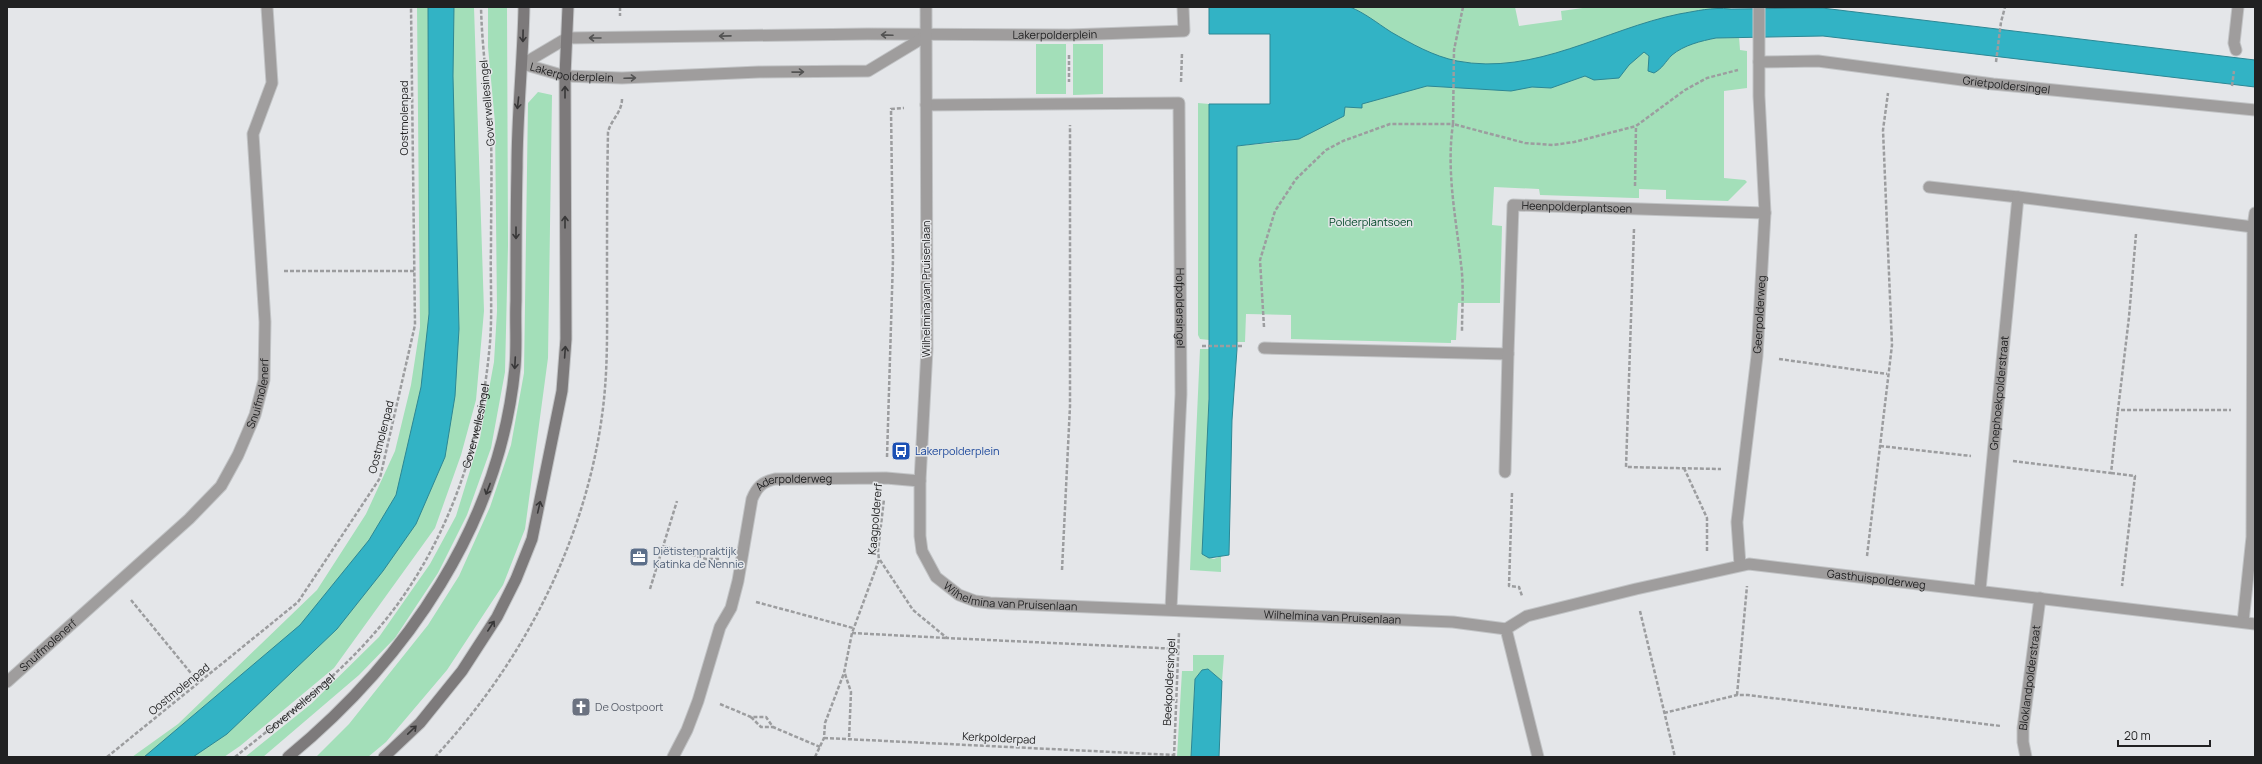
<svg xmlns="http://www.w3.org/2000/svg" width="2262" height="764" font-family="Manrope,sans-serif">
	<rect width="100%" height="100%" fill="#e4e6e9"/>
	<g fill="#a3dfb9">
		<path d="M 417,7 L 474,7 L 484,311 L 476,400 L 461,455 L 435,528 L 334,668 L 240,746 L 224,757 L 132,757 L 178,724 L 317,590 L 366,514 L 395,451 L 411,385 L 420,327 Z"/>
		<path d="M 488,7 L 507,7 L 508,246 L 505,372 L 491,448 L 467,515 L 438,573 L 395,638 L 359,675 L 263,757 L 245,757 L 311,704 L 379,637 L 430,564 L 456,516 L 480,438 L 494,362 L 497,311 L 495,123 L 488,47 Z"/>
		<path d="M 1280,7 L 1515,7 L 1519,26 L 1562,20 L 1561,11 L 1590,7 L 1730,7 L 1739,37 L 1740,50 L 1747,51 L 1747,88 L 1724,91 L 1724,178 L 1745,180 L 1747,182 L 1728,201 L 1666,199 L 1666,190 L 1639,189 L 1639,198 L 1635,198 L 1540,195 L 1539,189 L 1494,187 L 1492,225 L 1502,226 L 1500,303 L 1458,303 L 1456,340 L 1451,340 L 1451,343 L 1291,339 L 1291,315 L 1246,314 L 1245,342 L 1237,342 L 1237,146 L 1282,142 Z"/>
		<rect x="1036" y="44" width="30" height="50"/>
		<path d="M 1073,44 L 1103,44 L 1103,94 L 1073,95 Z"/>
		<path d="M 538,92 L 552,95 L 548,358 L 525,529 L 503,585 L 447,670 L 386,742 L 368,757 L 316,757 L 349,724 L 428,625 L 459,576 L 490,507 L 511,445 L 524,373 L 528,103 Z"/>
		<path d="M 1198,103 L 1209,104 L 1209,340 L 1200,339 L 1198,335 Z"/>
		<path d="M 1200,349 L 1209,349 L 1208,557 L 1214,559 L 1221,556 L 1221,572 L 1190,570 Z"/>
		<path d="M 1193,655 L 1224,655 L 1222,681 L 1208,669 L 1195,679 L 1191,757 L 1177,757 L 1182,671 L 1193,671 Z"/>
	</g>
	<g fill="#32b3c5" stroke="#2d8794">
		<path d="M 428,7 L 454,7 L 453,76 L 459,329 L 455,396 L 445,457 L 416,524 L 383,571 L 337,629 L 227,734 L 193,757 L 144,757 L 300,625 L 369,540 L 396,495 L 421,387 L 429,314 Z"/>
		<path d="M 1209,7 L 1350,7 C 1365,13 1377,23 1391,32 C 1412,44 1433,56 1457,61 C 1535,76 1605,29 1679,14 C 1697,11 1712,7 1730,9 L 1822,8 L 2255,60 L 2255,87 L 1823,36 L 1716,38 C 1701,41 1684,45 1672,55 C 1665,62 1663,68 1654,73 L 1648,71 L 1649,56 L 1644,52 L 1629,65 L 1619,78 L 1594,80 L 1585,76 L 1551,88 L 1532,87 L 1511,91 L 1427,86 L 1362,104 L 1362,108 L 1345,107 L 1344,116 L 1299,139 L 1237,146 L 1237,349 L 1232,420 L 1229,555 L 1209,558 L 1202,554 L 1209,399 L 1209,104 L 1270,104 L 1270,34 L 1209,34 Z"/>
		<path d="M 1208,669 L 1222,681 L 1219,757 L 1191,757 L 1195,679 L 1202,670 Z"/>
	</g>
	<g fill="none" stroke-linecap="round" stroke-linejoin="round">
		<defs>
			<g id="minor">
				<path d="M 2236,50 L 2234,43 L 2238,7"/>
				<path id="s2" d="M 1759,62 L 1818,61 L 1993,84 L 2255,110"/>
				<path id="s3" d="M 523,64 L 567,38 L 867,34 L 1069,35 L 1184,31 L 1183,7"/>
				<path id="s4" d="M 523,64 L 565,76 L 622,78 L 759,72 L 868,71 L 926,36"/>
				<path id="s5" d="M 926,105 L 1179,103 L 1181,394 L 1171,609"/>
				<path d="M 1929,187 L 2018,197"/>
				<path id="s6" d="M 1264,348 L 1508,354 L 1513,205 L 1765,213"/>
				<path d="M 1505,472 L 1508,354"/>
				<path id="s7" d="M 1740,565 L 1737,522 L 1757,356 L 1765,213 L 1759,96 L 1759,7"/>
				<path id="s8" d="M 1980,590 L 2018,197 L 2253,227"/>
				<path d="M 2243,622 L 2252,537 L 2253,227 L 2255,213"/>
				<path id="s9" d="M 1506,629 L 1527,616 L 1636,589 L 1749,564 L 2255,624"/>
				<path id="s10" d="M 7,682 L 189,519 L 221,486 L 238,455 L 255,415 L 264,380 L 265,322 L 253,134 L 272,83 L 267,7"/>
				<path id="s11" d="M 673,757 L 687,730 L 698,701 L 720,627 L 731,608 L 738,581 L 752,499 C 757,487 762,482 775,479 L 886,478 L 920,481"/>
				<path id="s12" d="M 2026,757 L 2023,742 L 2023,728 L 2040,598"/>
			</g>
			<g id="tertiary">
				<path id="s13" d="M 926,7 L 927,349 L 920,481 L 920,536 L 922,551 L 936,577 L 959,595 L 975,601 L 990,603 L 1453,622 L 1506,629 L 1538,757"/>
			</g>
			<g id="secondary">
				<path d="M 288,757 C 407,659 500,524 515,367 C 517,345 515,323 516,301 C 516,257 516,212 517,168 C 517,114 523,61 524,7"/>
				<path d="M 384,757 L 420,723 L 462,671 L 497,617 L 516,579 L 532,539 L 562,391 L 566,339 L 565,76 L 568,7"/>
			</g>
		</defs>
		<use href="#minor" stroke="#c1c3c5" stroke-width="13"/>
		<use href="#tertiary" stroke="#c1c3c5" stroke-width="13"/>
		<use href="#secondary" stroke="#c1c3c5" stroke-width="13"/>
		<g stroke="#9c9d9f" stroke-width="2.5" stroke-dasharray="4 2" stroke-linecap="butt">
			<path d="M 620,7 L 620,16"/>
			<path d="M 1463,7 L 1454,50 L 1453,124 L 1525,143 L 1553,145 L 1574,142 L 1636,126 L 1685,90 L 1707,78 L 1738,70"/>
			<path d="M 1069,55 L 1069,82"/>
			<path d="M 1996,62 L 2001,22 L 2005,7"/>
			<path d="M 1181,82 L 1182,53"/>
			<path d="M 2232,86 L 2234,71"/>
			<path d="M 1635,186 L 1636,126"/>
			<path d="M 1634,229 L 1626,467 L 1721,469"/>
			<path d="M 2136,234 L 2129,317 L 2118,410 L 2231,410"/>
			<path d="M 284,271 L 414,271"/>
			<path d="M 1264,327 L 1260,260 L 1275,211 L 1296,179 L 1326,150 L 1343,141 L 1390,124 L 1453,124 C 1446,171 1456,218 1461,264 C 1464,286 1462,309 1462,331"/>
			<path d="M 1202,346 L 1243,346"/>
			<path d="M 1779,359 L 1887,374"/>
			<path d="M 1880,446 L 1971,456"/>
			<path d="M 887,457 L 893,259 L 891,109 L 904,108"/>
			<path d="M 2013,461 L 2111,473 L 2118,410"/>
			<path d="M 1684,468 L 1707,518 L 1707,552"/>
			<path d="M 2111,473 L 2135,476 L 2122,586"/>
			<path d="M 1512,493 L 1509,586 L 1519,587 L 1522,596"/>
			<path d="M 663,546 L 706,559 L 721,559"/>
			<path d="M 1867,556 L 1892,345 L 1883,130 L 1888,93"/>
			<path d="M 880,560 L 913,610 L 947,638 L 1179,649"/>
			<path d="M 1062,570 L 1070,406 L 1070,125"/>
			<path d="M 650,589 L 677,501"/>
			<path d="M 131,600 L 199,683"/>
			<path d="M 756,602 L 853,628"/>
			<path d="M 1640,611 L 1675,757"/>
			<path d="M 852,633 L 947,638"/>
			<path d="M 845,674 L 851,692 L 849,739"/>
			<path d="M 1737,695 L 1747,586"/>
			<path d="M 720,704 L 751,717 L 766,717 L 773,727 L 820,747"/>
			<path d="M 1664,713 L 1737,695 L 1748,695 L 2001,726"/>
			<path d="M 751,717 L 761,727 L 773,727"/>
			<path d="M 824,738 L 1174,755"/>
			<path d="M 107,757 L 298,602 L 380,478 L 415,325 L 411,7"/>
			<path id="s1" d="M 235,757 C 282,719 331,682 371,637 C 441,559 479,456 489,353 C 493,318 490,282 491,247 C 491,211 492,174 491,138 C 489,94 482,51 481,7"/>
			<path d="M 435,757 C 524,661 587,539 603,408 C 608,367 607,327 607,287 C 607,235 607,183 608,132 C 611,120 622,112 622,99"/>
			<path d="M 815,757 L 824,738 L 825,723 L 844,673 L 852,633 L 879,560 L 878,551 L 884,499"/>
			<path d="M 1174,757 L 1179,632"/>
		</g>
		<use href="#minor" stroke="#9f9d9d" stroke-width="11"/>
		<use href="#tertiary" stroke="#9f9d9d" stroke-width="11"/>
		<use href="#secondary" stroke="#7d7a7b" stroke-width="11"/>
	</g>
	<defs><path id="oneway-shaft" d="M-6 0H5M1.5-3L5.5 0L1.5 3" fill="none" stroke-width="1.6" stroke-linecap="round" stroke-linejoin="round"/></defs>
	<g stroke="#535353">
		<use href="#oneway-shaft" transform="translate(887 35) rotate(-178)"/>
		<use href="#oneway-shaft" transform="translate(725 36) rotate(179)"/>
		<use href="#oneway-shaft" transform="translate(595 38) rotate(-180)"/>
		<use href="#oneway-shaft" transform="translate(798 72) rotate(-1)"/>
		<use href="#oneway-shaft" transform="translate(630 78) rotate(-2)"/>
	</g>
	<g stroke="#383738">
		<use href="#oneway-shaft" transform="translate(523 36) rotate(91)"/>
		<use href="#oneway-shaft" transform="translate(565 92) rotate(-90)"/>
		<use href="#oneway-shaft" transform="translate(518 103) rotate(96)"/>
		<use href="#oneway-shaft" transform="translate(565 222) rotate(-90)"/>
		<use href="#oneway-shaft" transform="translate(516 233) rotate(90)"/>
		<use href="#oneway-shaft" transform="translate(565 352) rotate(-86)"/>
		<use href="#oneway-shaft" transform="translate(515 363) rotate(93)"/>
		<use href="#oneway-shaft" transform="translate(488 489) rotate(111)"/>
		<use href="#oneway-shaft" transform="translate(539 507) rotate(-77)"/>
		<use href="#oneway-shaft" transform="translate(491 626) rotate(-57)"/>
		<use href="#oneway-shaft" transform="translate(412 730) rotate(-44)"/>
	</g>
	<defs>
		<symbol id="bus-square" viewBox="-11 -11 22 22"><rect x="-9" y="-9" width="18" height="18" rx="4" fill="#1a4fb4" stroke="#e4e6e9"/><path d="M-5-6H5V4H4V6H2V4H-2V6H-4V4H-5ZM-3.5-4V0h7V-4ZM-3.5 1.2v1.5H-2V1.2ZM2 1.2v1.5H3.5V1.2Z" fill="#fff"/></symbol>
		<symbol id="office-square" viewBox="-11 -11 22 22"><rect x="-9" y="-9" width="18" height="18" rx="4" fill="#5c6f8a" stroke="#e4e6e9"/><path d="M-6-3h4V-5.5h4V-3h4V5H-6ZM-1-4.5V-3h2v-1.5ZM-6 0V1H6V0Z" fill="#fff"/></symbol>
		<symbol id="church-square" viewBox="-11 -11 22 22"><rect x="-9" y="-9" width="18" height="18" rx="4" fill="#6b7280" stroke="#e4e6e9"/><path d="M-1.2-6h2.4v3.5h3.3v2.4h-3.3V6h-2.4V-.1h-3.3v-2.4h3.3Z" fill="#fff"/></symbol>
	</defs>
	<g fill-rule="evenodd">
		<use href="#bus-square" x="890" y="440" width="22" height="22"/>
		<use href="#office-square" x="628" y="546" width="22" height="22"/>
		<use href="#church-square" x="570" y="696" width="22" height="22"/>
	</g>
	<g text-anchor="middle" stroke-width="3" stroke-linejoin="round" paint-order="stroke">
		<g font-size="11" fill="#212122" stroke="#e4e6e9">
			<text dy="4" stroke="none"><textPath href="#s3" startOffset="539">Lakerpolderplein</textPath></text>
			<text dy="4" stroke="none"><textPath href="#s4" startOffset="50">Lakerpolderplein</textPath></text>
			<text dy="4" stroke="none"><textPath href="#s2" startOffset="249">Grietpoldersingel</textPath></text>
			<text transform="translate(487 103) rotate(-95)" y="4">Goverwellesingel</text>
			<text transform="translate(404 118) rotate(-90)" y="4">Oostmolenpad</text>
			<text dy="4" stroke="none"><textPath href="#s6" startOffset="457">Heenpolderplantsoen</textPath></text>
			<text transform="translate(926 289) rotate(-90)" y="4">Wilhelmina van Pruisenlaan</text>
			<text dy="4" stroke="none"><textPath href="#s5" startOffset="458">Hofpoldersingel</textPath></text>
			<text dy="4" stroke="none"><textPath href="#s7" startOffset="252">Geerpolderweg</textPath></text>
			<text dy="4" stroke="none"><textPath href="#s10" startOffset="391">Snuifmolenerf</textPath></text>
			<text dy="4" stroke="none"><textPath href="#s8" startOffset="198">Gnephoekpolderstraat</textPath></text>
			<text dy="4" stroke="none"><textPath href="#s1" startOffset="420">Goverwellesingel</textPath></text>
			<text transform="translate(381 437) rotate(-76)" y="4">Oostmolenpad</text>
			<text dy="4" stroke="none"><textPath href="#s11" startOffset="322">Aderpolderweg</textPath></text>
			<text transform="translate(875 519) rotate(-85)" y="4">Kaagpoldererf</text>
			<text dy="4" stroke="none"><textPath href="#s9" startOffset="381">Gasthuispolderweg</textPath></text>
			<text dy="4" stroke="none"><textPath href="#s13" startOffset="654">Wilhelmina van Pruisenlaan</textPath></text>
			<text dy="4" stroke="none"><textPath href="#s13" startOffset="978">Wilhelmina van Pruisenlaan</textPath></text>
			<text dy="4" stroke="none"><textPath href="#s10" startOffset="55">Snuifmolenerf</textPath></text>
			<text dy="4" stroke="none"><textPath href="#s12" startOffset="80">Bloklandpolderstraat</textPath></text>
			<text transform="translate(1169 682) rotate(-87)" y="4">Beekpoldersingel</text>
			<text transform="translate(179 689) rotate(-39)" y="4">Oostmolenpad</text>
			<text dy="4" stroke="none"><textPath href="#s1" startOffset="84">Goverwellesingel</textPath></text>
			<text transform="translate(999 738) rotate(3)" y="4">Kerkpolderpad</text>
		</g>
		<g font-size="11" fill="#004627" stroke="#e4e6e9">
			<text x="1371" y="226">Polderplantsoen</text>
		</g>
		<g font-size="11" fill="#164399" stroke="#e4e6e9" text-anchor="start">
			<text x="915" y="455">Lakerpolderplein</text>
		</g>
		<g font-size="11" fill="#4e5e75" stroke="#e4e6e9" text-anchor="start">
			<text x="653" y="555">Diëtistenpraktijk<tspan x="653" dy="13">Katinka de Nennie</tspan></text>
		</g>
		<g font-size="11" fill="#5b616d" stroke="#e4e6e9" text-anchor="start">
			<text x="595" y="711">De Oostpoort</text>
		</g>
	</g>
	<rect width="2262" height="764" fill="none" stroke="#212122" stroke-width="16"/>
	<path d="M2118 740v6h92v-6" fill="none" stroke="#212122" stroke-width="2"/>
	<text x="2124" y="740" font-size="12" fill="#212122" stroke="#e4e6e9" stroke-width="3" paint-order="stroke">20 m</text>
</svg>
